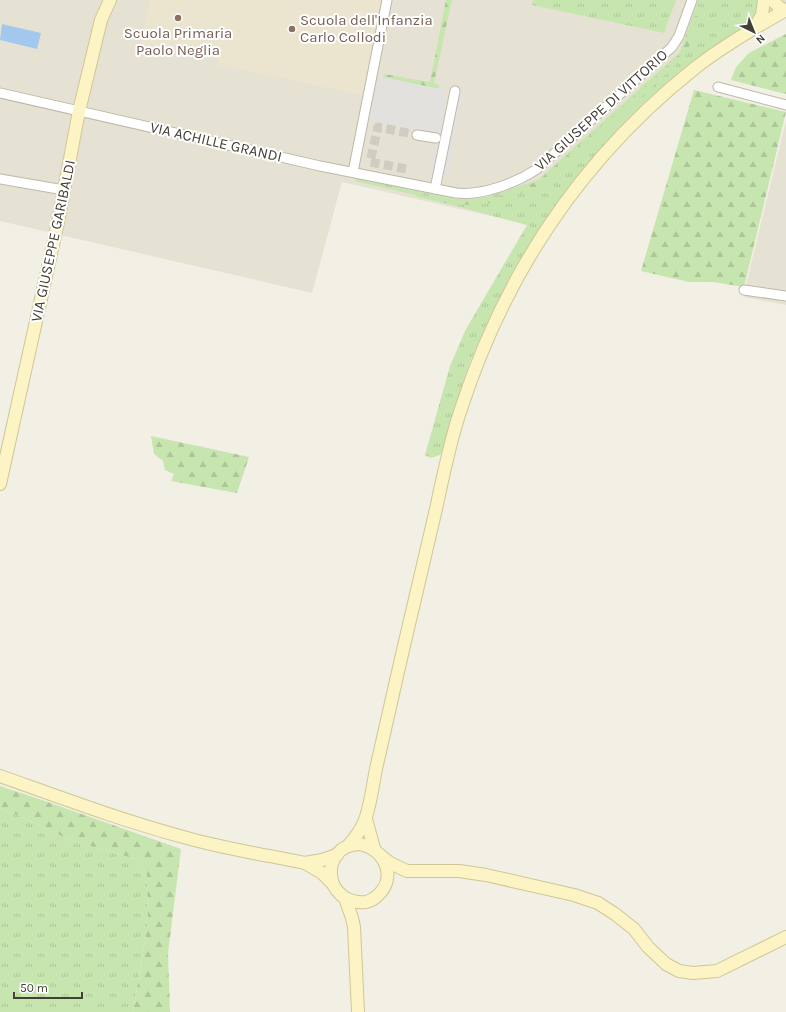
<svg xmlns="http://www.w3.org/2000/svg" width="786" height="1012" font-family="Karla,sans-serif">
	<defs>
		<pattern id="grass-tufts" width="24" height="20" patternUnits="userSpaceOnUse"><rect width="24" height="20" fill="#c7e5af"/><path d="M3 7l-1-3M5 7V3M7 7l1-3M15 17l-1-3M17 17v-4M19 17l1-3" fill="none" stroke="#acc697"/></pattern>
		<pattern id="forest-firs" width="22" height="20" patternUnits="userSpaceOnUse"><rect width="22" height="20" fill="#c7e5af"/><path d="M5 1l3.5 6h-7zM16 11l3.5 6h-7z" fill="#acc697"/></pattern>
	</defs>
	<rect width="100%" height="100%" fill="#f2efe5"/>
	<g fill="#e6e2d3">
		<path d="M 0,0 L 786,0 L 786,7 L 692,67 L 543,228 L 342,182 L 312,293 L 0,221 Z"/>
		<path d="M 786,120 L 786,305 L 743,297 Z"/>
	</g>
	<path fill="#ebe5cf" d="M 149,0 L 381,0 L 363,95 L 218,65 L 219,59 L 138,44 L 143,34 L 150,1 Z"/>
	<g fill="url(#grass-tufts)">
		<path d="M 533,0 L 676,0 L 664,33 L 532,5 Z"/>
		<path d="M 698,0 L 762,0 C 759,7 758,17 753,23 C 751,26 744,29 741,31 C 727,40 713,48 700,57 C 672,76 646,100 623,125 C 557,197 507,271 470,362 C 459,392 451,424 441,454 C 434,458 431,459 425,455 L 450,366 L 466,329 L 527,225 L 423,197 L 355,181 L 357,179 L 360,179 L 456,199 L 468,199 L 486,197 L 538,180 L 680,52 Z"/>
		<path d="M 0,809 L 20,816 L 70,840 L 136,859 L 147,873 L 148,923 L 133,1012 L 0,1012 Z"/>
	</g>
	<g fill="url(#forest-firs)">
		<path d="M 446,0 L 452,0 L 434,83 L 439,85 L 438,90 L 383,78 L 384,74 L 434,83 L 430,82 Z"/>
		<path d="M 694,16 L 700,17 L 686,55 L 617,120 L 541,186 L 527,190 L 506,200 L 485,204 L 453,205 L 417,197 L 417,194 L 453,202 L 495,199 L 539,181 L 625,105 L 681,53 Z"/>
		<path d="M 786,34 L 786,94 L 731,80 L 736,67 L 749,53 Z"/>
		<path d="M 694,90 L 786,112 L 744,287 L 713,282 L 689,282 L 641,271 Z"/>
		<path d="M 151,436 L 249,457 L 237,493 L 171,481 L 174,474 L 165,470 L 163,461 L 154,454 Z"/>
		<path d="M 0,786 L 42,800 L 181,849 L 168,953 L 170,1012 L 133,1012 L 148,923 L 147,873 L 136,859 L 70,840 L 20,816 L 0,809 Z"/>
	</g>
	<g fill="#e3e1dd">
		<path d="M 378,76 L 445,90 L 442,102 L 449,103 L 443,133 L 437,132 L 436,134 L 369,120 Z"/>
		<path d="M 457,91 L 464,93 L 448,175 L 441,174 Z"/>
		<path d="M 434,145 L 441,146 L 436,173 L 429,172 Z"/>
	</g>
	<path fill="#a3c8ed" d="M 2,24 L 41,33 L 37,49 L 0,40 Z"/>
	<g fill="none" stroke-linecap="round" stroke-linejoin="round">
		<path stroke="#cfccc2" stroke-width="9" stroke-dasharray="9 4.5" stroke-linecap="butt" d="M 406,169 L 370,162 L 378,127 L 417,135"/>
		<defs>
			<g id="street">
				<path d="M 718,87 L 786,105"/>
				<path d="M 0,93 L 320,166 L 456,193 C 482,196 516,183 537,169 L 672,47 L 679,36 L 692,0"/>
				<path d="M 417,135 L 436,138"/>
				<path d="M 353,172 L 387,0"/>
				<path d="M 0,179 L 64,190"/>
				<path d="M 435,189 L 455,91"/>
				<path d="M 744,290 L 786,296"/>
			</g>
			<g id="secondary">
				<path d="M 772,0 L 780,8 L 786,10"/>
				<path d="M 755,27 L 762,15 L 764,0"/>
				<path d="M 0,484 L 58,222 L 79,111 L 101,20 L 110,0"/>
				<path d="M 0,776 C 62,798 123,821 187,838 C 226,849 266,855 305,863 L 322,873 L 332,883"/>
				<path d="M 366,819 L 374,848"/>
				<path d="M 359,844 C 385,848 398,878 377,896 C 374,899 370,901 366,902 C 323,906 318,846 359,844 Z"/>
				<path d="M 348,846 C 355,838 363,827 366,817 C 371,801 373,784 376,769 C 384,733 392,698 400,663 C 412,612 424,560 436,509 C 443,476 450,441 461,409 C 505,273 583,157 695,68 C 723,46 754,28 786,10"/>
				<path d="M 381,856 L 390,863 L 407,871 L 459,871 L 486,875 L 574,895 L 598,903 L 615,914 L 634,929 L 648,947 L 666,964 L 679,971 L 693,973 L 717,971 L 786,937"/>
				<path d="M 305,863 L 322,860 L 337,855"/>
				<path d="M 345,898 L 352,918 L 354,927 L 358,1012"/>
			</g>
		</defs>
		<use href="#street" stroke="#bdb8a8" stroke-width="11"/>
		<use href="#secondary" stroke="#d0c696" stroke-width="14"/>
		<use href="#street" stroke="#fff" stroke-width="9"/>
		<use href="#secondary" stroke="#fcf4c4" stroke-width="12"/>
	</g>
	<g fill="#8d6e63" stroke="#fff" stroke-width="1.5">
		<circle cx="178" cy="18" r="4"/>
		<circle cx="292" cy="29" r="4"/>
	</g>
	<g text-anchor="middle" stroke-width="4" stroke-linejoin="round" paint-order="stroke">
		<g font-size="15" fill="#785e54" stroke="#fff" text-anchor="start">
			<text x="300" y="25">Scuola dell'Infanzia<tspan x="300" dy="17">Carlo Collodi</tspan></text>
			<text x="178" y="38" text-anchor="middle">Scuola Primaria<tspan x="178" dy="17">Paolo Neglia</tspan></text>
		</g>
		<g font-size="15" fill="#443f35" stroke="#fff">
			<text transform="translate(601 110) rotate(-42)" y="5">VIA GIUSEPPE DI VITTORIO</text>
			<text transform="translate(216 142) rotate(13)" y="5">VIA ACHILLE GRANDI</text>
			<text transform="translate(53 241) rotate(-78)" y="5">VIA GIUSEPPE GARIBALDI</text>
		</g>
	</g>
	<g transform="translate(754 32) rotate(137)" stroke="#ffffff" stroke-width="3" paint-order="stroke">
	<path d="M0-3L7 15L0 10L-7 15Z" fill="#443f35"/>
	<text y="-6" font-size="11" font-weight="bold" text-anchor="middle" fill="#443f35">N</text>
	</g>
	<path d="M14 992v6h68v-6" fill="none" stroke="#443f35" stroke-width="2"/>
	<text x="20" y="992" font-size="12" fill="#443f35" stroke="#ffffff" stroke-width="3" paint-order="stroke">50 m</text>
</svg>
